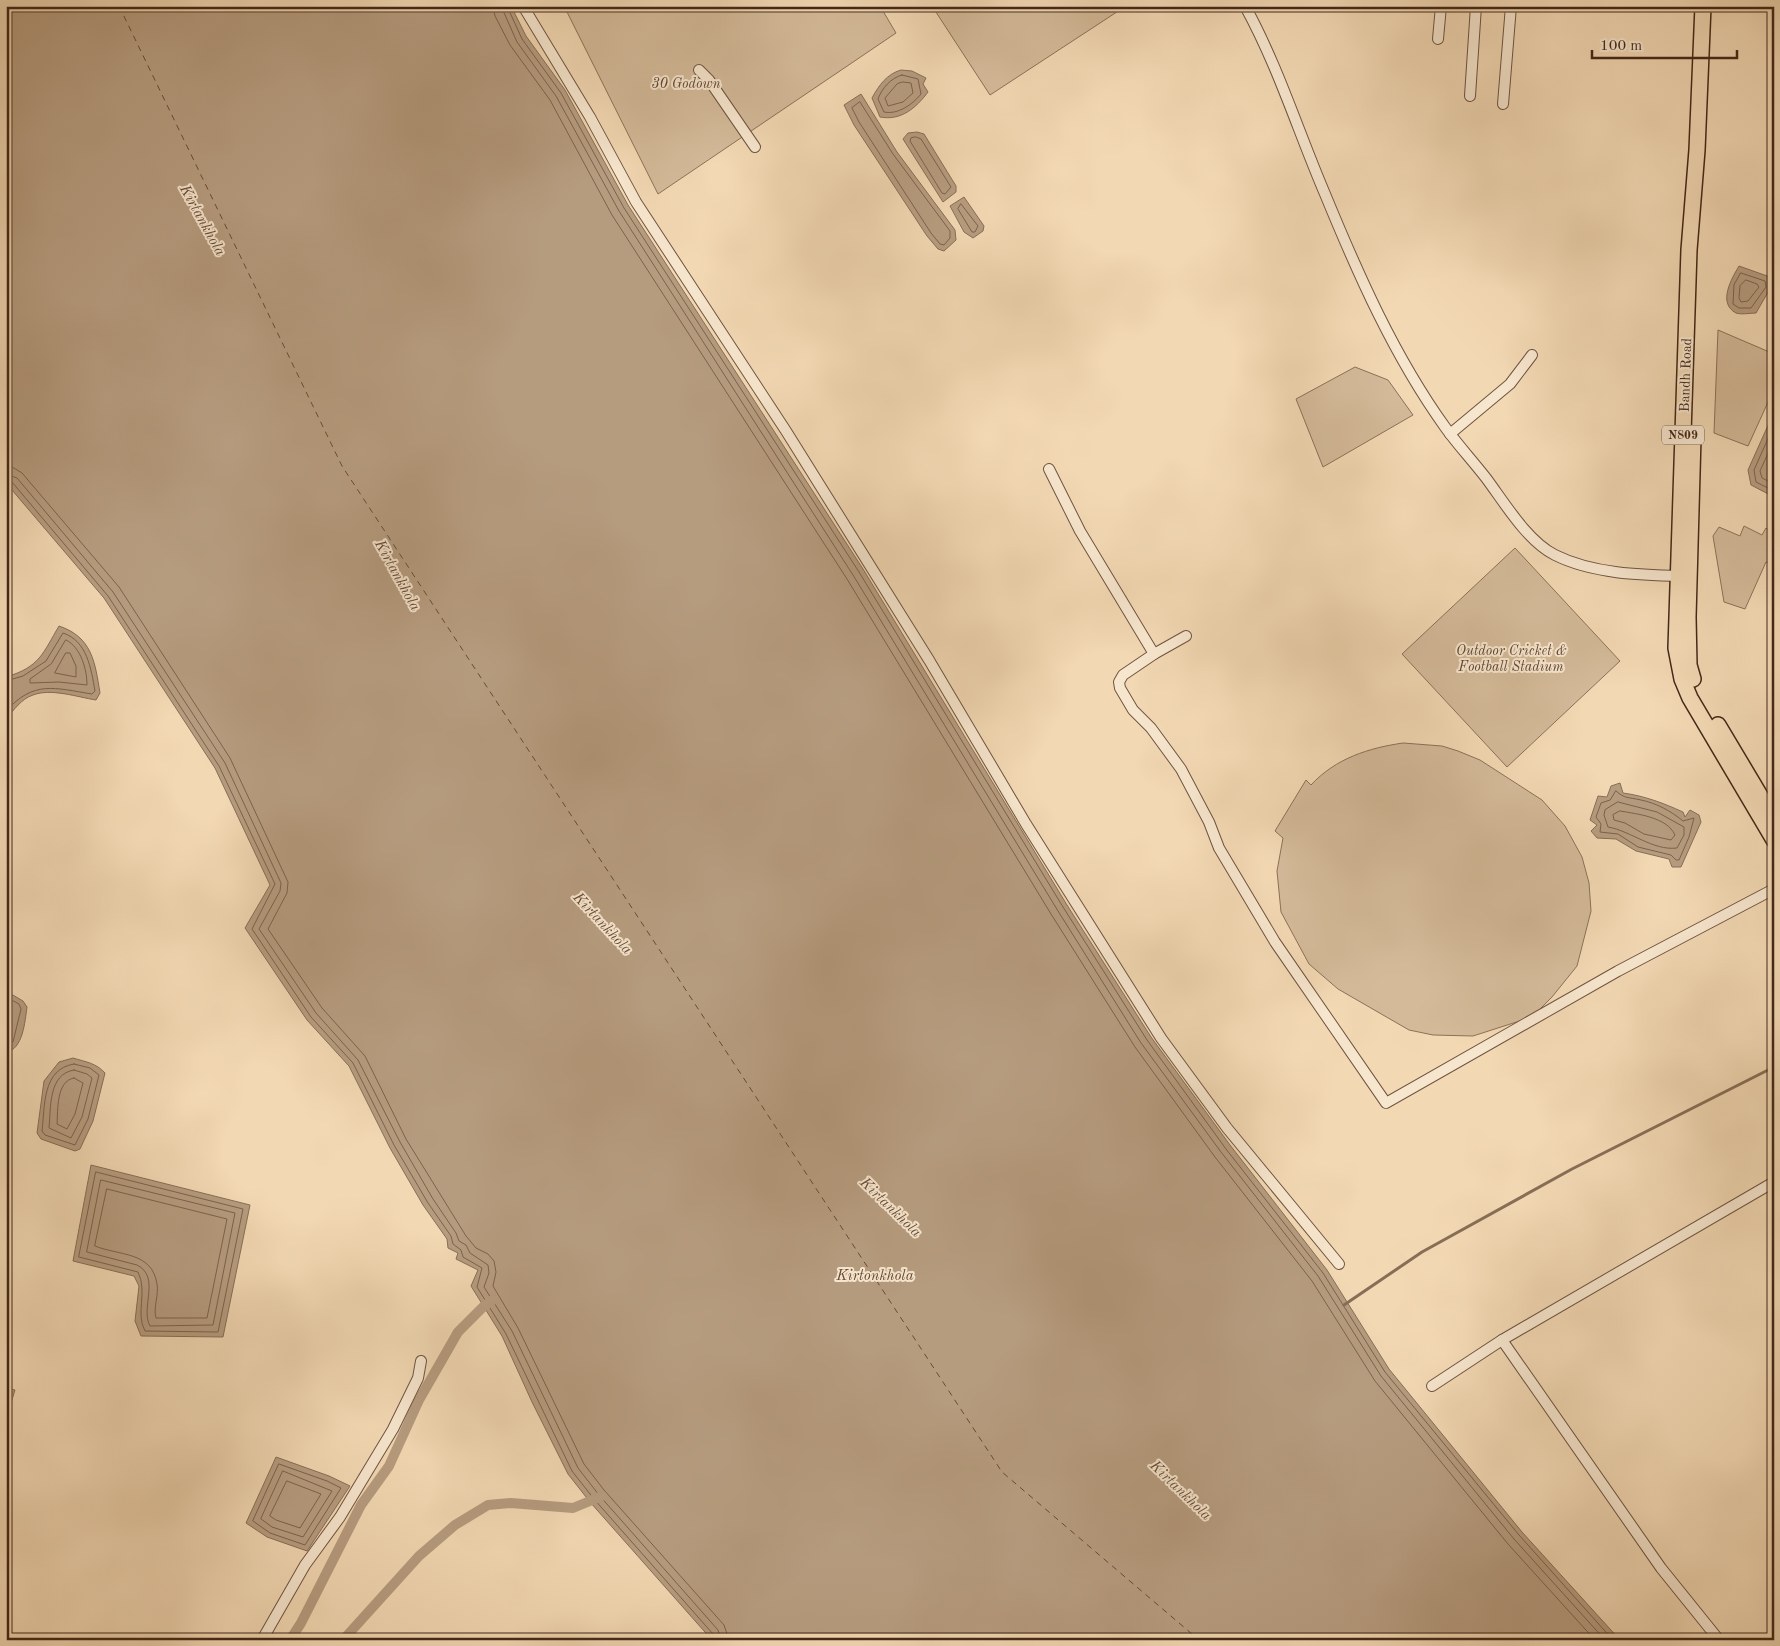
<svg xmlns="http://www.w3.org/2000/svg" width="1780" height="1646" font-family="'Old Standard TT',serif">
	<rect width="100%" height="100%" fill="#f2d8b3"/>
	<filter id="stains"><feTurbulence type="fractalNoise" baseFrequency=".004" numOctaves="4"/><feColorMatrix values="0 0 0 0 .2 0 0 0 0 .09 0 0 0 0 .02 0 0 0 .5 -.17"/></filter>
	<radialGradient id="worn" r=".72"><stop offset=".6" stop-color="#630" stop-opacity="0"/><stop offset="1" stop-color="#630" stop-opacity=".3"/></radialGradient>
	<g fill="#d4ba99" stroke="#8c7159">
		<path d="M 564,6 L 880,6 L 896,33 L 658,194 Z"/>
		<path d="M 932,6 L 1126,6 L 990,95 Z"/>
		<path d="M 1718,330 L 1774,354 L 1774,389 L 1748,446 L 1714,433 Z"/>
		<path d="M 1355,367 L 1388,380 L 1413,415 L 1323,467 L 1296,399 Z"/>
		<path d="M 1744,526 L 1762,535 L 1766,528 L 1774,533 L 1774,555 L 1770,563 L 1766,562 L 1745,609 L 1724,602 L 1713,536 L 1719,527 L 1740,536 Z"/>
		<path d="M 1515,548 L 1620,661 L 1507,767 L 1402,654 Z"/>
		<path d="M 1403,743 L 1442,746 L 1458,751 L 1480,760 L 1542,800 L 1565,826 L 1582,857 L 1589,883 L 1591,911 L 1577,966 L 1552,997 L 1532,1017 L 1473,1036 L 1433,1035 L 1409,1030 L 1338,989 L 1309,964 L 1281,912 L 1277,871 L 1283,838 L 1275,831 L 1306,780 L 1311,785 C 1336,758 1369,748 1403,743 Z"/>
	</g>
	<g fill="#b69c7f" stroke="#886e56">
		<path d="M 6,6 L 511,6 L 526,36 L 565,90 L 628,205 L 863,569 L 1067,905 L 1151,1037 L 1230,1145 L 1327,1270 L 1389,1369 L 1522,1532 L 1620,1640 L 712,1640 L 590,1502 L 568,1474 L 532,1402 L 502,1336 L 471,1286 L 478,1270 L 456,1259 L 458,1253 L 448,1248 L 447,1239 L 423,1205 L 390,1148 L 349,1066 L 307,1020 L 245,928 L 270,885 L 215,768 L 104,598 L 6,483 Z"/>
		<path d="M 901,70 L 912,71 L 926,78 L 923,84 L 928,92 C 916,108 901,121 880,117 L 872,98 C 879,85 887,74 901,70 Z"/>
		<path d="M 861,94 L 897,152 L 955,230 L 956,240 L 944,251 L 938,249 L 927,236 L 854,125 L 844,105 Z"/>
		<path d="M 917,132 L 924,134 L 956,186 L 956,192 L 943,202 L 903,139 L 908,133 Z"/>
		<path d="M 964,197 L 984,226 L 983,231 L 973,238 L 964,232 L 950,206 Z"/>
		<path d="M 1739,266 L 1770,277 L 1771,287 L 1756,313 C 1750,313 1741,315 1736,313 C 1717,303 1732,278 1739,266 Z"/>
		<path d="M 1774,412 L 1774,497 L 1751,485 L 1748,470 Z"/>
		<path d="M 59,626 C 92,637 95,662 100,693 L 96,700 C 77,697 51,688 33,695 C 21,699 14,710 6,719 L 6,677 C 40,667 43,653 59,626 Z"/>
		<path d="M 1620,783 L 1623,793 C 1645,796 1663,803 1683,812 L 1685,817 L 1690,810 L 1699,815 L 1701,822 L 1681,867 L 1672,867 L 1669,859 L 1636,851 L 1616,839 L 1597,838 L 1591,831 L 1597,825 L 1590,820 L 1598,796 L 1607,797 L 1611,786 Z"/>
		<path d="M 6,991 L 23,1001 L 27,1007 C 25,1021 23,1050 6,1052 Z"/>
		<path d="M 73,1058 C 86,1062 96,1063 105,1073 L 93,1121 L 80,1149 L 75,1151 L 41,1139 L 37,1133 L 44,1081 L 59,1062 Z"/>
		<path d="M 91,1165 L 250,1205 L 223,1337 L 141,1336 L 135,1321 L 139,1286 L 134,1276 L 73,1261 Z"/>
		<path d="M 6,1388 L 15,1390 L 6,1419 Z"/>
		<path d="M 276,1457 L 329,1476 L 350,1486 L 307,1551 L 267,1537 L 246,1523 Z"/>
	</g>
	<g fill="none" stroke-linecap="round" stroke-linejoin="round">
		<g stroke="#7c624c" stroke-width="1">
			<path d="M 493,6 L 495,16 L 510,45 L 550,100 L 612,215 L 847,579 L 1051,914 L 1135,1047 L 1215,1157 L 1312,1281 L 1375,1381 L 1508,1544 L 1595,1640"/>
			<path d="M 501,6 L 517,42 L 556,96 L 619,211 L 853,575 L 1058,911 L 1141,1043 L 1221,1152 L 1318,1276 L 1381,1376 L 1514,1539 L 1605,1640"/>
			<path d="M 507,6 L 522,39 L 561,93 L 624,208 L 859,572 L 1063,907 L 1147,1040 L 1226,1149 L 1323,1273 L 1385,1372 L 1519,1535 L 1613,1640"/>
			<path d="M 902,75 L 918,79 L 921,94 C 913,104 898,115 884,112 L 878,99 C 882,88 891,78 902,75 Z"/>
			<path d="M 903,82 L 911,83 L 913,93 L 903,102 L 888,106 L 885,98 L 897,84 Z"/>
			<path d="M 860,102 L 893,154 L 950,231 L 950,238 L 944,245 L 940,244 L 931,233 L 859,122 L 852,108 Z"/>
			<path d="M 916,137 L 921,139 L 951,187 L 945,194 L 942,193 L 910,141 L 911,138 Z"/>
			<path d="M 961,204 L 978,226 L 975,232 L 972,232 L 958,209 Z"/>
			<path d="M 1741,273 L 1765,281 L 1766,287 L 1751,308 L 1739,308 L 1733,304 L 1734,285 Z"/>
			<path d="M 1746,280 L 1757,284 L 1759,287 L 1748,301 L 1741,302 L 1739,298 L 1740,286 Z"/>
			<path d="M 1774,425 L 1754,470 L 1756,482 L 1774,491"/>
			<path d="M 1774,440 L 1760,471 L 1762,478 L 1774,484"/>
			<path d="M 6,466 L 14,468 L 22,473 L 119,587 L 230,758 L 288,882 L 287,893 L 268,929 L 322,1008 L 365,1056 L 406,1139 L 466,1236 L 476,1248 L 488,1254 L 494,1261 L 496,1272 L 493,1286 L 518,1328 L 584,1464 L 604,1490 L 724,1625 L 729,1640"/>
			<path d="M 6,474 L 17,478 L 113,592 L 225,763 L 281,883 L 280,891 L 259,929 L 316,1013 L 358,1060 L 400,1142 L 433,1199 L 456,1233 L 459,1241 L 466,1245 L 470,1253 L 488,1265 L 489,1273 L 484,1287 L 512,1331 L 578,1468 L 599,1495 L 718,1630 L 721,1640"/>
			<path d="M 6,480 L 12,482 L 108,596 L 219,766 L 275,884 L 252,929 L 311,1017 L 353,1063 L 394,1145 L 428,1203 L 451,1236 L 453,1244 L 461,1250 L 463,1257 L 482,1268 L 477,1287 L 506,1334 L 572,1471 L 594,1499 L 713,1634 L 715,1640"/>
			<path d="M 66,640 C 81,647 87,670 87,685 L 59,682 L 30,683 L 30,679 L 51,664 Z"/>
			<path d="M 66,653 L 70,653 L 76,666 L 76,677 L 55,673 Z"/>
			<path d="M 6,681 L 23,676 L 46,661 L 63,633 C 87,641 91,668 95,691 L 92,694 C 54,688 34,680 6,711"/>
			<path d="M 1616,791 C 1625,799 1628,797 1641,800 C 1656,803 1671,811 1683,821 L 1694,818 L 1689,837 L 1679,860 L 1676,860 L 1671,855 L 1638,847 L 1618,834 L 1600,832 L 1601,824 L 1596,817 L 1601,803 L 1610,800 Z"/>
			<path d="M 1618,802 L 1657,812 L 1684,827 L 1684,835 L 1677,848 C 1653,851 1631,831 1608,827 L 1604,815 L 1605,810 Z"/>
			<path d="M 1620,811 C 1637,814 1667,817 1675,835 L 1671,840 L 1644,834 L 1625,823 L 1614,820 L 1613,815 Z"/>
			<path d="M 6,997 L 19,1004 L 21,1009 L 13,1042 L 6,1047"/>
			<path d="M 74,1064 L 90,1068 L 99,1075 L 88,1119 L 75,1145 L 45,1135 L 42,1131 C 45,1106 42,1069 74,1064 Z"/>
			<path d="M 74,1070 L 87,1074 L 92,1078 L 82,1117 L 71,1138 L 49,1128 C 51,1108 48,1074 74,1070 Z"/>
			<path d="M 74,1078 L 83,1083 L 75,1114 L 67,1129 L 57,1124 C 58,1110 56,1081 74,1078 Z"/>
			<path d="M 96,1172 L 243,1209 L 218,1332 L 145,1331 C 135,1313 148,1292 138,1272 L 79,1257 Z"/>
			<path d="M 101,1180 L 235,1213 L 213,1325 L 150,1326 C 140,1308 161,1277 137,1265 L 87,1252 Z"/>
			<path d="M 107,1189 L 227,1219 L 207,1318 L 156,1318 C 153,1308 159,1295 157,1284 C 152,1251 119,1256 95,1246 Z"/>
			<path d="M 279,1464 L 327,1481 L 341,1488 L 305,1545 L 270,1533 L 253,1521 Z"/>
			<path d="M 283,1471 L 332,1491 L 303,1537 L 272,1527 L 261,1519 Z"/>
			<path d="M 287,1481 L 321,1494 L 300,1528 L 276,1520 L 270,1516 Z"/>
		</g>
		<path stroke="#886e56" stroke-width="3" d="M 1344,1305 L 1422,1252 L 1572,1169 L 1774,1067"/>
		<g stroke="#b69c7f" stroke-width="10">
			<path d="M 290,1640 L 301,1623 L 361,1505 L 389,1466 L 419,1400 L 458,1332 L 483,1307 L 494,1299"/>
			<path d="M 343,1640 L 419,1556 L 455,1525 L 488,1505 L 511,1503 L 573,1508 L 602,1496"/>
		</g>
		<path stroke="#664b38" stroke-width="1" stroke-dasharray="6 5" stroke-linecap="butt" d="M 119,6 L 342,466 L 1002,1472 L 1199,1640"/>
		<defs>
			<g id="minor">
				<path d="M 523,6 L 590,117 L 636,202 L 786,431 L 929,660 L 1026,824 L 1161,1038 L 1227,1128 L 1339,1264"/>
				<path d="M 1245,6 C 1278,66 1298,131 1325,194 C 1358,274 1394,356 1445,427 C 1457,444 1472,460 1486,478 C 1504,502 1527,541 1555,555 C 1593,574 1641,575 1683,576"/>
				<path d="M 1438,39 L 1441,6"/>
				<path d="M 699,70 L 709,80 L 755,147"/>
				<path d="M 1470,96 L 1476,6"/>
				<path d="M 1503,104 L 1511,6"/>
				<path d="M 1450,434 L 1510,384 L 1532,355"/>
				<path d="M 1049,469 L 1080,531 L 1154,654 L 1186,636"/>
				<path d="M 1154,654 L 1123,675 L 1119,682 L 1120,688 L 1133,710 L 1151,728 L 1181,769 L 1209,822 L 1219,848 L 1275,942 L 1386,1103 L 1618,971 L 1774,889"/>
				<path d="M 1432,1386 L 1502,1340"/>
				<path d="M 262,1640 L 305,1565 L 340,1517 L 393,1429 L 418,1378 L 421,1361"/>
				<path d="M 1719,1640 L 1661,1568 L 1502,1340 L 1774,1182"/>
			</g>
			<g id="highway">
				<path d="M 1703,6 L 1697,150 L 1689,250 L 1676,648 L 1682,679 L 1690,698 L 1774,840"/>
				<path d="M 1693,679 L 1689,665 L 1688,617 L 1693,437"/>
				<path d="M 1718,725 L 1774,819"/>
			</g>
		</defs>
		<use href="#minor" stroke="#6f5440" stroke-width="12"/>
		<use href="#highway" stroke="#432819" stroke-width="18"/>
		<use href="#minor" stroke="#f7e6ce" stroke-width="10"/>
		<use href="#highway" stroke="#f2d8b3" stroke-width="15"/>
	</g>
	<g text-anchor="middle" stroke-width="4" stroke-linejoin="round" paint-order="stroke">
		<rect fill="#f7e6ce" stroke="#79614f" stroke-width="1" x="1662" y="425.5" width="42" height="19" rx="4"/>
		<g font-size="12" font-weight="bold" fill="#432819">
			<text x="1683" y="439">N809</text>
		</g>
		<g font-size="14" font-style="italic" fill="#604533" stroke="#f7e6ce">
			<text x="686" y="88">30 Godown</text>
			<text x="1511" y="655">Outdoor Cricket &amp;<tspan x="1511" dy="16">Football Stadium</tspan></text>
		</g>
		<g font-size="14" fill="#432819" stroke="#f7e6ce">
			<text transform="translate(1685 375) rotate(-88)" y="5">Bandh Road</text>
		</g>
		<g font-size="15" font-style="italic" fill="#664b38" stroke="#f7e6ce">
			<text transform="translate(203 220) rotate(61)" y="5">Kirtankhola</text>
			<text transform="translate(398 575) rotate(61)" y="5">Kirtankhola</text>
			<text transform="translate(603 923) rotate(47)" y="5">Kirtankhola</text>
			<text transform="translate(891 1207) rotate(44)" y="5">Kirtankhola</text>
			<text x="875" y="1280">Kirtonkhola</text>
			<text transform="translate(1181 1490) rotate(44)" y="5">Kirtankhola</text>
		</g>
	</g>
	<rect width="1780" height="1646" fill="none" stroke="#f2d8b3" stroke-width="25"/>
	<rect x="8" y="8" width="1765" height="1631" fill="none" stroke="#432819" stroke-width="2.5"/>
	<rect x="12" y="12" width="1755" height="1621" fill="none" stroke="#432819"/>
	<path d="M1592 50v8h145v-8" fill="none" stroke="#432819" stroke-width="2.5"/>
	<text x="1600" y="50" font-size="15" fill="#432819" stroke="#f7e6ce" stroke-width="4" paint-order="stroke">100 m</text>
	<rect width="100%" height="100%" filter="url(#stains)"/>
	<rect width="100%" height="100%" fill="url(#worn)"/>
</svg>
